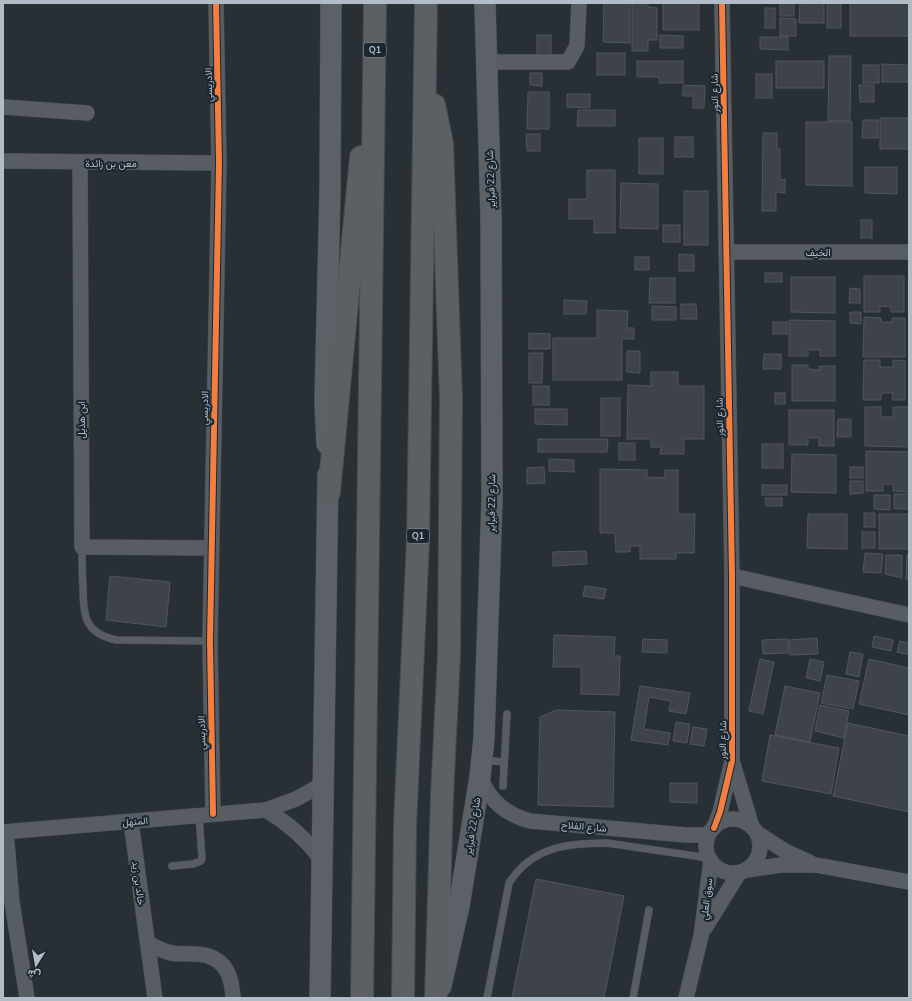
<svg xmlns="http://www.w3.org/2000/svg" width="912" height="1001" font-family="'Nunito Sans',Vazirmatn,sans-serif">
	<rect width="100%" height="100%" fill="#282f35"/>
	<g fill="#3d4349" stroke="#50565d">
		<path d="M 604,3 L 630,3 L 630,43 L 603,42 Z"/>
		<path d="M 632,3 L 648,3 L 648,7 L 657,8 L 657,40 L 648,40 L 648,51 L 632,51 Z"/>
		<rect x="663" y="3" width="36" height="27"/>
		<rect x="780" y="3" width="14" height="13"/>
		<path d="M 800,3 L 824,3 L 824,23 L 799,23 Z"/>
		<rect x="827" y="3" width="14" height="25"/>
		<rect x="850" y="3" width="59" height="33"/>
		<rect x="765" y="8" width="10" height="20"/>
		<path d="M 780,18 L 796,19 L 796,36 L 780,36 Z"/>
		<rect x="537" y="35" width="14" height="23"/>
		<path d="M 660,35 L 683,36 L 683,48 L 660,48 Z"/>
		<path d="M 760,37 L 788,37 L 788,50 L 760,49 Z"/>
		<rect x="597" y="53" width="28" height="22"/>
		<path d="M 829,56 L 851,56 L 850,121 L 828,121 Z"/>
		<path d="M 637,61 L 683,61 L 683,83 L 659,83 L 659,77 L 637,77 Z"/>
		<rect x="776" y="61" width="48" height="27"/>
		<path d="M 882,64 L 909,65 L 909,82 L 882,82 Z"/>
		<rect x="863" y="65" width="16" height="18"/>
		<path d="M 530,73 L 542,73 L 542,86 L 530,85 Z"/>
		<rect x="756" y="74" width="16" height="24"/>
		<path d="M 683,85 L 705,86 L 704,108 L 693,108 L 693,96 L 683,96 Z"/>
		<path d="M 859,85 L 874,85 L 874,102 L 860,102 Z"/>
		<path d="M 528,92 L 549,92 L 549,129 L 527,129 Z"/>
		<path d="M 567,94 L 590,94 L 590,108 L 567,107 Z"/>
		<path d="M 578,110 L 615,110 L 615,126 L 577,126 Z"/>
		<rect x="880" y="118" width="29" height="31"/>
		<path d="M 863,120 L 878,120 L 878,138 L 862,138 Z"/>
		<path d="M 806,122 L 852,122 L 852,186 L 806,185 Z"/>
		<path d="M 763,133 L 777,133 L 777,149 L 780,149 L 780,180 L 785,179 L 785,193 L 776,192 L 776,211 L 762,211 Z"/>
		<path d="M 526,134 L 540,134 L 540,151 L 527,151 Z"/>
		<rect x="675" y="137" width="18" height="20"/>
		<rect x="639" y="138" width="24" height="36"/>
		<path d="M 865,167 L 897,167 L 897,194 L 865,193 Z"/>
		<path d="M 587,170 L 615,170 L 615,233 L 594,233 L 594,219 L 569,219 L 569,199 L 587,199 Z"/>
		<path d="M 621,183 L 658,184 L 658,229 L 620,228 Z"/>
		<rect x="684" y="191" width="24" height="54"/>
		<rect x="861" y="220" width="11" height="18"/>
		<rect x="663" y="225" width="17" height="17"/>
		<path d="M 679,254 L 694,255 L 694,271 L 679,271 Z"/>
		<rect x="635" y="257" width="14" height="13"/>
		<rect x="765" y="273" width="17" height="9"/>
		<path d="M 864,276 L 904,276 L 904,312 L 891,312 L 891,307 L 880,306 L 880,312 L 864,312 Z"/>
		<path d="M 791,277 L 835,277 L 835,313 L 791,312 Z"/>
		<path d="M 650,278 L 675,278 L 675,303 L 649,303 Z"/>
		<path d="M 850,288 L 860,289 L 860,303 L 849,303 Z"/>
		<path d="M 564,300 L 587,301 L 586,314 L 564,314 Z"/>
		<path d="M 681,304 L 696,304 L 697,319 L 681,319 Z"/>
		<path d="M 652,306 L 676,307 L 676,320 L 652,320 Z"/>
		<path d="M 597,310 L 628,311 L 627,328 L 634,328 L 634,339 L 622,339 L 622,380 L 553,380 L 553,338 L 597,338 Z"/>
		<path d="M 850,312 L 861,312 L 861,324 L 850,323 Z"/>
		<path d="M 864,317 L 881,318 L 881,322 L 892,322 L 892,318 L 905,318 L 905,357 L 863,357 Z"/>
		<path d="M 789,320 L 835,321 L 835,356 L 820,356 L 820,350 L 808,350 L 808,356 L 789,356 Z"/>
		<rect x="773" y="322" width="14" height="12"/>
		<path d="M 529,333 L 550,334 L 550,349 L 529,349 Z"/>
		<path d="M 627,351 L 640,351 L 640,373 L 627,372 Z"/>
		<path d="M 529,353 L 543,353 L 542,383 L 529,383 Z"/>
		<path d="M 764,354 L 781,354 L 781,369 L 763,369 Z"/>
		<path d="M 864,360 L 880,360 L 880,367 L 893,367 L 893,360 L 905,361 L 905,400 L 892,400 L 893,393 L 881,393 L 881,400 L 863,400 Z"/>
		<path d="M 792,365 L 808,365 L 808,369 L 819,370 L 819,366 L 835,366 L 835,401 L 792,401 Z"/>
		<path d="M 651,372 L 678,372 L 678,386 L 704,386 L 704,439 L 684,439 L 684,454 L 660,454 L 661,447 L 651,447 L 651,439 L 627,439 L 628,385 L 651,386 Z"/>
		<rect x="533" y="386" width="16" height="19"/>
		<rect x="775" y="393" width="10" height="11"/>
		<rect x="601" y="398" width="19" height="38"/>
		<path d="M 865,407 L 881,407 L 881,417 L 893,417 L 893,407 L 909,407 L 909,447 L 865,446 Z"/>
		<path d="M 535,409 L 567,409 L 567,425 L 535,424 Z"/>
		<path d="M 789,410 L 834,410 L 834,446 L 819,446 L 819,438 L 808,438 L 808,445 L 789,445 Z"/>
		<path d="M 838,419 L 851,419 L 851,437 L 837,437 Z"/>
		<path d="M 538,439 L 608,439 L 607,452 L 538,452 Z"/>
		<rect x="619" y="443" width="16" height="17"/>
		<rect x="762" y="444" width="21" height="24"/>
		<path d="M 866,451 L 909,452 L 909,492 L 893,491 L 893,484 L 883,484 L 883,491 L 866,491 Z"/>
		<path d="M 792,454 L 836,455 L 836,493 L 791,492 Z"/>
		<path d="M 549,459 L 574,460 L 574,472 L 549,471 Z"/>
		<path d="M 544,467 L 545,483 L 527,484 L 527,468 Z"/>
		<rect x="850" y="467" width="13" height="11"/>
		<path d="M 600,469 L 647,470 L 647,477 L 665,478 L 665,470 L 678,470 L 678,514 L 695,514 L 694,553 L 676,553 L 676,559 L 640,559 L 640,546 L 630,546 L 630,552 L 616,552 L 615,533 L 600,533 Z"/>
		<path d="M 850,481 L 863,481 L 863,493 L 850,494 Z"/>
		<rect x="762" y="485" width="25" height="10"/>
		<rect x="894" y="494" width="15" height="15"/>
		<path d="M 874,495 L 890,495 L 890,510 L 874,509 Z"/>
		<path d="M 765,498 L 782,498 L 782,506 L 766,506 Z"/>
		<rect x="864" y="513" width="11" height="14"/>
		<path d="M 808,514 L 847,514 L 847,549 L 807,548 Z"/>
		<rect x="879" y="514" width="30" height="35"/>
		<rect x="862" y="532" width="13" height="16"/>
		<path d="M 586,551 L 587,564 L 553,566 L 553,552 Z"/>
		<path d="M 865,553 L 883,554 L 881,573 L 863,572 Z"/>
		<path d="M 907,554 L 909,554 L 909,578 L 906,580 Z"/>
		<path d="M 886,555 L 902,555 L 902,578 L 885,574 Z"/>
		<path d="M 110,576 L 170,582 L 166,627 L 106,620 Z"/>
		<path d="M 585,586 L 606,589 L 604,599 L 583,596 Z"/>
		<path d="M 554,635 L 615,637 L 614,656 L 620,656 L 619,695 L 581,694 L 581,667 L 553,667 Z"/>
		<path d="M 874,636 L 893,640 L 891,651 L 872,647 Z"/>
		<path d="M 817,638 L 818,654 L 790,655 L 789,640 Z"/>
		<path d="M 643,639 L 667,640 L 667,653 L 642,652 Z"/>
		<path d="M 788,639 L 788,653 L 763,654 L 762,640 Z"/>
		<path d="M 900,641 L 909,643 L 909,655 L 897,652 Z"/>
		<path d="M 850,652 L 863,654 L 859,677 L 846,674 Z"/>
		<path d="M 760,659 L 774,662 L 763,714 L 749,711 Z"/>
		<path d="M 810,659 L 824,662 L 820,681 L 806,678 Z"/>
		<path d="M 869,659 L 909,668 L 909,715 L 859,704 Z"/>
		<path d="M 827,675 L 859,681 L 853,709 L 821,703 Z"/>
		<path d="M 640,686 L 690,693 L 686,714 L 669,711 L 671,701 L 649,697 L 644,729 L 670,733 L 668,745 L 631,740 Z"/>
		<path d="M 785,686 L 820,693 L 810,742 L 775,735 Z"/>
		<path d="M 820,705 L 849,711 L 844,738 L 815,731 Z"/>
		<path d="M 556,710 L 615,712 L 613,807 L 538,805 L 540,717 Z"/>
		<path d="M 676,722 L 690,724 L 687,743 L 673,741 Z"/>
		<path d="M 848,723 L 909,736 L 909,812 L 833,796 Z"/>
		<path d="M 693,727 L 707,729 L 704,746 L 690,744 Z"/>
		<path d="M 770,735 L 839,748 L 831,794 L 762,781 Z"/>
		<path d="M 670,783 L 697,783 L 697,803 L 670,802 Z"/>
		<path d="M 536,879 L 624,896 L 604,998 L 512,998 Z"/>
	</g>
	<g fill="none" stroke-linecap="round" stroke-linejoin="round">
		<defs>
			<g id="service">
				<path d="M 82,547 C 82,560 82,574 83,587 C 83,616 85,634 117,640 L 210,641"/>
				<path d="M 483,760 L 504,762"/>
				<path d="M 503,786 L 507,714"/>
				<path d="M 172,866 L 193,864 L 201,861 L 202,858 L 199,815"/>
				<path d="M 487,998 L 509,883 C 532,847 567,843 607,843 L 709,858"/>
				<path d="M 633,998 L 649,910"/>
			</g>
			<g id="minor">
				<path d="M 487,62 L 568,62 L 577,46 L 579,3"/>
				<path d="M 3,107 L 87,113"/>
				<path d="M 3,161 L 219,163"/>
				<path d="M 80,163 L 82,547 L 211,548"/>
				<path d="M 726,252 L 909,252"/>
				<path d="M 732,576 L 909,615"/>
				<path d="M 733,764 L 752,827"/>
				<path d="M 480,777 C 490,801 505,814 530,821 L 686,835 L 708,835"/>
				<path d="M 266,810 C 288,823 306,839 321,859"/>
				<path d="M 213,814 L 210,641 L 219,163 L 216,3"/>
				<circle cx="733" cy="846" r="27"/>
				<path d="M 131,822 L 155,998"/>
				<path d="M 714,828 L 720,812 L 732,761 L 732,576 L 722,3"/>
				<path d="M 3,832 L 266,810 L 296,799 L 323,784"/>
				<path d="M 6,832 L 12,902 L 27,998"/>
				<path d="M 757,833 L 785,851 L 811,863"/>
				<path d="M 747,870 L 781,865 L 816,865 L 909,882"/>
				<path d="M 705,928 L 739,873"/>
				<path d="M 148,943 C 155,947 163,951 171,953 C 183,955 197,952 208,956 C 228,962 232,980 233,998"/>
				<path d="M 686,998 L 701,936 L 711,861"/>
			</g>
			<g id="secondary">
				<path d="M 327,444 L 325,402 L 330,190 L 331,3"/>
				<path d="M 441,986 L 459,906 L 480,777 L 484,738 L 492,500 L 491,218 L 485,3"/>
				<path d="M 320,998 L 328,475"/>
			</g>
			<g id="motorway">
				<path d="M 434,105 L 442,144 L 451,399 L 449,655 L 442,796 L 436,998"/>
				<path d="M 329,492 L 361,157"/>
				<path d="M 362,998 L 375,3"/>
				<path d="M 403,998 L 405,825 L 418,540 L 426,3"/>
			</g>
		</defs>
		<use href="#service" stroke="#464b50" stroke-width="8"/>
		<use href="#minor" stroke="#464b50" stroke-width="16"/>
		<use href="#secondary" stroke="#464b50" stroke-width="22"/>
		<use href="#motorway" stroke="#454b51" stroke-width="24"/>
		<use href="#service" stroke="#575d63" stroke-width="7"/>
		<use href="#minor" stroke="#575d63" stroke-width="15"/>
		<use href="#secondary" stroke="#5c6168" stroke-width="21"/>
		<use href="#motorway" stroke="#5c6063" stroke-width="22"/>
		<defs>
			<g id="cycleway">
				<path d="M 213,814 L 210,641 L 219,163 L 216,3"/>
				<path d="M 714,828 L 720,812 L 732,761 L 732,576 L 722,3"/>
			</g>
		</defs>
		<use href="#cycleway" stroke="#1b2630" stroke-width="8"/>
		<use href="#cycleway" stroke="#f27e40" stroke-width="6"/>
	</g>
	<g text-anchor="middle" stroke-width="4" stroke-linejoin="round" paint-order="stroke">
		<g fill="#1b2630" stroke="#848f9a" stroke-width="1">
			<rect x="364" y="43" width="22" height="14" rx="3"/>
			<rect x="407" y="529" width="22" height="14" rx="3"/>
		</g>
		<g font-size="9" font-weight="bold" fill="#b1bcc7">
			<text x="375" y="53">Q1</text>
			<text x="418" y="539">Q1</text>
		</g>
		<g font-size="10" fill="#b1bcc7" stroke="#1b2630">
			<text transform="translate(208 85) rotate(-91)" y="4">الادريسي</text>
			<text transform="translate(714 93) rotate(-91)" y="4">شارع النور</text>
			<text x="111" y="167">معن بن زائدة</text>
			<text transform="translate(490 179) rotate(-92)" y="4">شارع 22 فبراير</text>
			<text x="818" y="256">الخيف</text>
			<text transform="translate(204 408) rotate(-89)" y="4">الادريسي</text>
			<text transform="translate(719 417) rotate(-91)" y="4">شارع النور</text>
			<text transform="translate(81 420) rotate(-90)" y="4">ابن هذيل</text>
			<text transform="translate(491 503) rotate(-89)" y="4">شارع 22 فبراير</text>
			<text transform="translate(201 733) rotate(-91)" y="4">الادريسي</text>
			<text transform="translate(722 740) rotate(-89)" y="4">شارع النور</text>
			<text transform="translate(135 821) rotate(-5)" y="4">المنهل</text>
			<text transform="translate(472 826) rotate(-81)" y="4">شارع 22 فبراير</text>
			<text transform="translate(584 826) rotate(5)" y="4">شارع الفلاح</text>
			<text transform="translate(139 883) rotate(82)" y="4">خالد بن زيد</text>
			<text transform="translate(706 899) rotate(-83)" y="4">سوق العلي</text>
		</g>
	</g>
	<rect width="912" height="1001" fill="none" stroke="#b1bcc7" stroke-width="8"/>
	<g transform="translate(36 965) rotate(191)" stroke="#1b2630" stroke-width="3" paint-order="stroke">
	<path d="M0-3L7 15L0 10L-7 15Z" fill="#b1bcc7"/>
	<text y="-6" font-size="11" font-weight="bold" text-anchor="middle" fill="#b1bcc7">ش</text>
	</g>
</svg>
